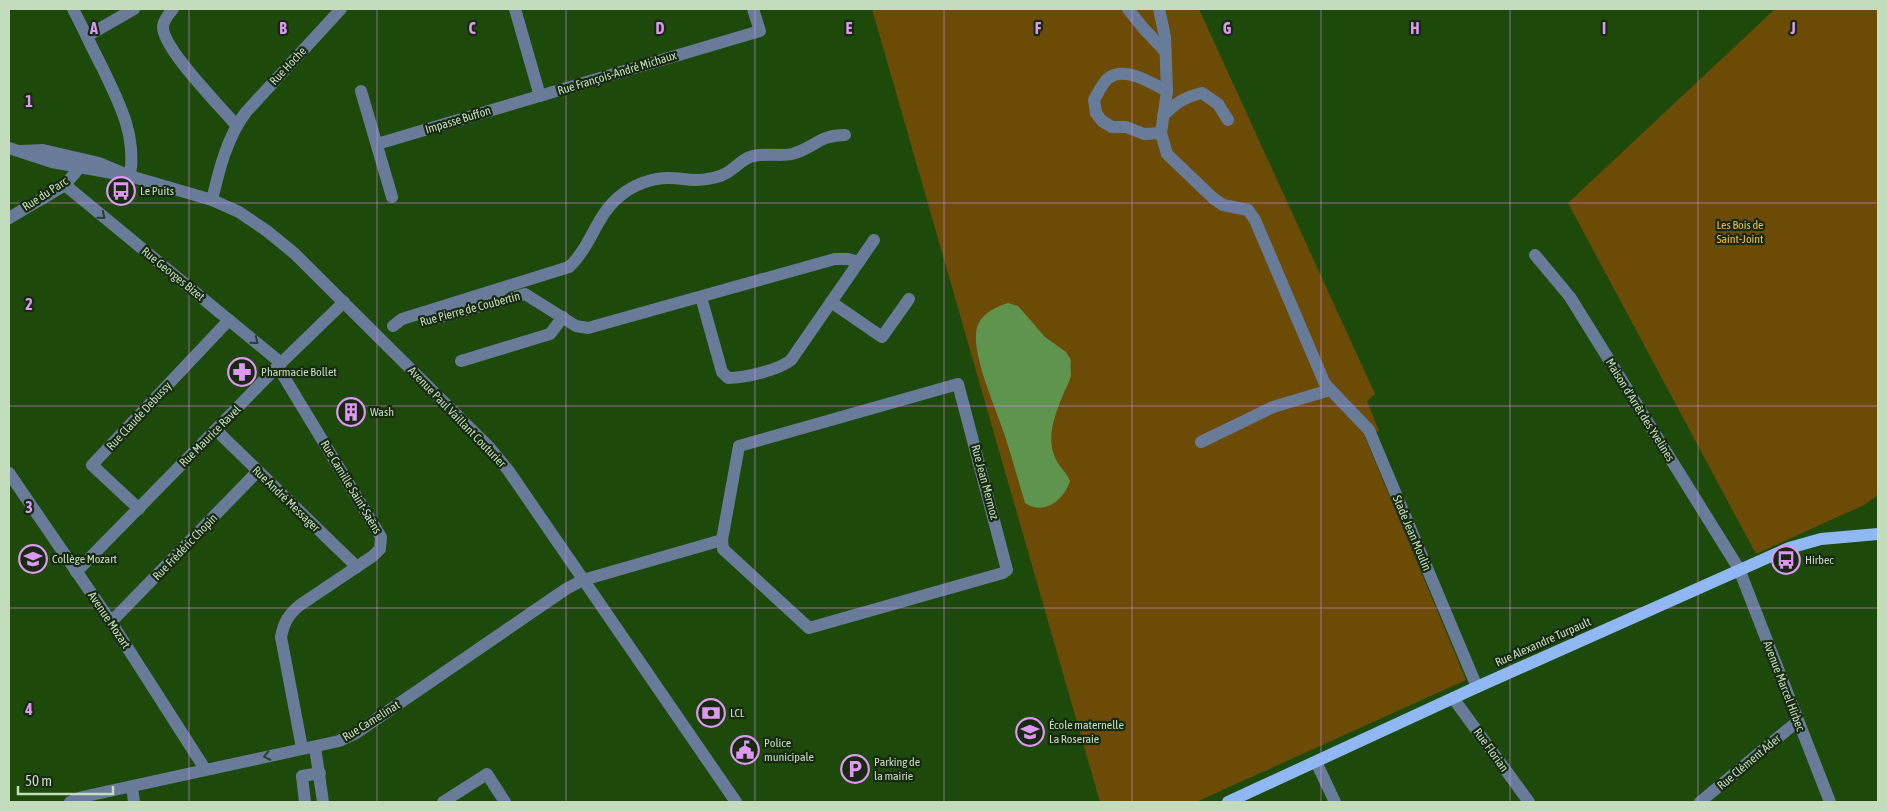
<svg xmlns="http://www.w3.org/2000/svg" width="1887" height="811" font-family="'Asap Condensed',sans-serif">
	<rect width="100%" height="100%" fill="#1d490a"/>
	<g fill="#6c4b07">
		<path d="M 872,9 L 1199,9 L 1375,394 L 1367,401 L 1379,431 L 1365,437 L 1466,680 L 1196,802 L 1100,802 Z"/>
		<path d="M 1775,9 L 1878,9 L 1878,495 L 1864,505 L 1756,554 L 1568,203 Z"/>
	</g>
	<path fill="#5f944f" d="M 1008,303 L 1018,306 L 1045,337 L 1066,352 L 1071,360 C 1070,365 1071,370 1071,375 C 1070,380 1067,386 1065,390 C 1057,410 1046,433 1054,455 C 1057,465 1066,471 1070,481 C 1064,500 1044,516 1025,503 C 1018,480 1012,458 1005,436 C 997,411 970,352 977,328 C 981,314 995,307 1008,303 Z"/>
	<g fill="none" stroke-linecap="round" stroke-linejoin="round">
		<g stroke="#687c99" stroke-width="12">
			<path d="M 73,9 C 83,28 92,48 102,67 C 119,102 137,136 130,176"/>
			<path d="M 173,9 C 169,14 164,19 163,26 C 161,47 221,107 236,125"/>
			<path d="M 515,9 L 540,96"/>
			<path d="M 1128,9 L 1144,29 L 1165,51"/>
			<path d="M 1159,9 L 1165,37 L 1167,91 L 1161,133 L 1167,154 L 1213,198 L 1223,205 L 1248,210 L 1255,220 L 1325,384 L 1369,430 L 1477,687"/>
			<path d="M 87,36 L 134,9"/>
			<path d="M 361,91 L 392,197"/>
			<path d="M 1163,116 C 1175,103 1185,97 1202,93 L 1218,104 L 1228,120"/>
			<path d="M 1161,133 L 1144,134 L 1126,127 L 1112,127 L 1102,121 L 1096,113 L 1094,100 C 1098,93 1103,81 1110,77 C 1127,67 1151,83 1167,91"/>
			<path d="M 377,144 L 760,31 L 753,9"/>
			<path d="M 9,148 L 52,162 L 112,173"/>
			<path d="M 20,151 L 43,150 L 99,163 L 130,176 L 212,200 L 239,212 L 267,231 L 295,254 L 490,448 L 508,470 L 736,802"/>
			<path d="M 65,185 L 281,363"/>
			<path d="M 212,200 C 219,170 227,137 246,112 L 341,9"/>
			<path d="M 9,218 L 65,185 L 79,168"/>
			<path d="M 1535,255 L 1570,297 L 1739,569 L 1830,802"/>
			<path d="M 701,297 L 722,372 L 728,378 C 745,378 779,370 791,360 L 874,240"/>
			<path d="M 831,302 L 882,337 L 909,299"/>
			<path d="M 429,320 L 525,294 L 576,326 L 588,328 L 835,259 L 848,259 L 859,262"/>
			<path d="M 393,326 L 402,319 L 569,267 C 591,247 596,215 620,196 C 633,185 651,178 669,178 C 682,178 694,182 707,179 C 717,178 727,174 735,167 C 740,163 744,159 750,157 C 764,152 778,157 792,154 C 814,148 819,135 845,135"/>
			<path d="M 461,361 L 550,334 L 563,317"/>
			<path d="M 278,367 L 381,537 L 380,549 L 373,556 L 300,605 C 288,615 284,622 281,637 L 302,748"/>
			<path d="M 958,384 L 1007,570 L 1003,573 L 809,628 L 723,549 L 722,540 L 739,446 Z"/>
			<path d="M 216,430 L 357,567"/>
			<path d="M 1201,442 L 1273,407 L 1330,390"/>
			<path d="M 9,473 L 111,622 L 205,769"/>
			<path d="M 139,509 L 92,465 L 229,320"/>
			<path d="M 76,572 L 281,363 L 344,302"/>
			<path d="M 111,622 L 258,471"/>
			<path d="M 1453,698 L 1529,802"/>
			<path d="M 315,747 L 323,802"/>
			<path d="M 1316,762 L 1335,802"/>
			<path d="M 132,787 L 134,802"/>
			<path d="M 70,802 L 82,797 L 339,741 L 356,733 L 566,589 L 583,580 L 722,540"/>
			<path d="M 305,802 L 302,776 L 320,773"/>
			<path d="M 443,802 L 487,774 L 505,802"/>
			<path d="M 1700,802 L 1798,721"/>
		</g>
		<path stroke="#90b8f4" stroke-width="12" d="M 1228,802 L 1477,687 L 1789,548 L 1821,539 L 1878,534"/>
	</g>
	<defs><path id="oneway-chevron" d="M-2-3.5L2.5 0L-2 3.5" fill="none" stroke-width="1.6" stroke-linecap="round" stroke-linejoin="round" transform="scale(1.25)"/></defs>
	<g stroke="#2b3e33">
		<use href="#oneway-chevron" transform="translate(102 216) rotate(39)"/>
		<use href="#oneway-chevron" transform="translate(255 341) rotate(39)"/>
		<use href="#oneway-chevron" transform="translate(267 756) rotate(168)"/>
	</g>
	<path fill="none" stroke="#de98f2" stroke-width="1" stroke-opacity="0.55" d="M 189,9 L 189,802M 377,9 L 377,802M 566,9 L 566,802M 755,9 L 755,802M 944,9 L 944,802M 1132,9 L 1132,802M 1321,9 L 1321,802M 1510,9 L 1510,802M 1698,9 L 1698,802M 9,203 L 1878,203M 9,406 L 1878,406M 9,608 L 1878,608"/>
	<defs>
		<symbol id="bus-ring" viewBox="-11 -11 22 22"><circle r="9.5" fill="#172a11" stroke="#de98f2" stroke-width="1.5"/><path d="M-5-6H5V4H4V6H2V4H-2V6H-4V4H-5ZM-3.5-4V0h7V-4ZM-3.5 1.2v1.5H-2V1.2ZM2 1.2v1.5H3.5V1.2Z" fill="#de98f2"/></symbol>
		<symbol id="pharmacy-ring" viewBox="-11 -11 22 22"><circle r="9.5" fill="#172a11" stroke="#de98f2" stroke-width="1.5"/><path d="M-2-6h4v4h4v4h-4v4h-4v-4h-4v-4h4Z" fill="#de98f2"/></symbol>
		<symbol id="building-ring" viewBox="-11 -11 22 22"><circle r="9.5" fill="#172a11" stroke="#de98f2" stroke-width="1.5"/><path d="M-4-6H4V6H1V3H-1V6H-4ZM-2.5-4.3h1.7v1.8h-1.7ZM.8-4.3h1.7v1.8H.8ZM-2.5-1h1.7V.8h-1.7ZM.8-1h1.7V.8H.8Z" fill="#de98f2"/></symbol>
		<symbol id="school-ring" viewBox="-11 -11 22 22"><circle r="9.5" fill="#172a11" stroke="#de98f2" stroke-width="1.5"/><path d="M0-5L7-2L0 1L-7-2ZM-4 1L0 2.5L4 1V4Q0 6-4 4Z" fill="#de98f2"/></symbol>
		<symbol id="bank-ring" viewBox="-11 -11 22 22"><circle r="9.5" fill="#172a11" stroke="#de98f2" stroke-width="1.5"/><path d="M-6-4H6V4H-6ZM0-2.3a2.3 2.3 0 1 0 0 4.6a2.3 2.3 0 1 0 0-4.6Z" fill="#de98f2"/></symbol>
		<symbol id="civic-ring" viewBox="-11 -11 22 22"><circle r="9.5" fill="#172a11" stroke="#de98f2" stroke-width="1.5"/><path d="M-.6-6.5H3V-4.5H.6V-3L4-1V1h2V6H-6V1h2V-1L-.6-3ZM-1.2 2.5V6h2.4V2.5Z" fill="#de98f2"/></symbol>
		<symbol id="parking-ring" viewBox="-11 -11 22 22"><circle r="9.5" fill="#172a11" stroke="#de98f2" stroke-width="1.5"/><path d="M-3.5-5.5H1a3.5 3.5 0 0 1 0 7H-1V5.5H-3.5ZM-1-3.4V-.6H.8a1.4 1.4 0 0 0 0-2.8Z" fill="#de98f2"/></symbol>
	</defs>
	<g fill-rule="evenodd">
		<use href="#bus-ring" x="105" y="175" width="32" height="32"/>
		<use href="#pharmacy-ring" x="226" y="356" width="32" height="32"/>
		<use href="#building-ring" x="335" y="396" width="32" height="32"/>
		<use href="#school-ring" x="17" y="543" width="32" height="32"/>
		<use href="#bus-ring" x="1770" y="544" width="32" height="32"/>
		<use href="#bank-ring" x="695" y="697" width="32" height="32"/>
		<use href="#school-ring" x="1014" y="716" width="32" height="32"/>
		<use href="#civic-ring" x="729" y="734" width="32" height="32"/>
		<use href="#parking-ring" x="839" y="753" width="32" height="32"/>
	</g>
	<g text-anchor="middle" stroke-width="4.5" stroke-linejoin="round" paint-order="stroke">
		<g font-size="12" fill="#c3dcbb" stroke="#172a11">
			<text transform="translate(288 66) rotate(-47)" y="4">Rue Hoche</text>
			<text transform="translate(617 73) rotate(-17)" y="4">Rue François-André Michaux</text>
			<text transform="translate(458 120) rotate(-17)" y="4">Impasse Buffon</text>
			<text transform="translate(45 194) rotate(-33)" y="4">Rue du Parc</text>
			<text transform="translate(173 274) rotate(39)" y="4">Rue Georges Bizet</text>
			<text transform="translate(470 309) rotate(-15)" y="4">Rue Pierre de Coubertin</text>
			<text transform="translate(1640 410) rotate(58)" y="4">Maison d'Arrêt des Yvelines</text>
			<text transform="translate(139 416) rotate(-47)" y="4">Rue Claude Debussy</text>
			<text transform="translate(457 417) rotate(46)" y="4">Avenue Paul Vaillant Couturier</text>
			<text transform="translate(210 436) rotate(-45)" y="4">Rue Maurice Ravel</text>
			<text transform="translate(985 482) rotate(75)" y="4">Rue Jean Mermoz</text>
			<text transform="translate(351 487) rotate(59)" y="4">Rue Camille Saint-Saëns</text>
			<text transform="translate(286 499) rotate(44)" y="4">Rue André Messager</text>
			<text transform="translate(1412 533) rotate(67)" y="4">Stade Jean Moulin</text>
			<text transform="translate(185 547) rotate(-46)" y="4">Rue Frédéric Chopin</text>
			<text transform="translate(109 620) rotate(56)" y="4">Avenue Mozart</text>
			<text transform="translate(1543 642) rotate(-24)" y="4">Rue Alexandre Turpault</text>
			<text transform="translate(1784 686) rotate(69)" y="4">Avenue Marcel Hirbec</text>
			<text transform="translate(371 721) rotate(-32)" y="4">Rue Camelinat</text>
			<text transform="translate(1491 750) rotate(54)" y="4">Rue Florian</text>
			<text transform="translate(1749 762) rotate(-40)" y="4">Rue Clément Ader</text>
		</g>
		<g font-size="12" fill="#c3dcbb" stroke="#172a11" text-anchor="start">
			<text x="140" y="195">Le Puits</text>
			<text x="261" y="376">Pharmacie Bollet</text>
			<text x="370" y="416">Wash</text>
			<text x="52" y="563">Collège Mozart</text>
			<text x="1805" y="564">Hirbec</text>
			<text x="730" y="717">LCL</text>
			<text x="1049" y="729">École maternelle<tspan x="1049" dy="14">La Roseraie</tspan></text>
			<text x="764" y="747">Police<tspan x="764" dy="14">municipale</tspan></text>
			<text x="874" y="766">Parking de<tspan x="874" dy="14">la mairie</tspan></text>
		</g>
		<g font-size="12" fill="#f6b748" stroke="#172a11">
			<text x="1740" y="229">Les Bois de<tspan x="1740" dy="14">Saint-Joint</tspan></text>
		</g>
	</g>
	<g font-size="16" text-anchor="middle" font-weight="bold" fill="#de98f2" stroke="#172a11" stroke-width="4.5" stroke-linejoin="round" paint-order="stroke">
		<text x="94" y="34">A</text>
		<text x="283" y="34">B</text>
		<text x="472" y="34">C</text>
		<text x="660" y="34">D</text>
		<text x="849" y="34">E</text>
		<text x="1038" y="34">F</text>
		<text x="1227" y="34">G</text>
		<text x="1415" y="34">H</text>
		<text x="1604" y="34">I</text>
		<text x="1793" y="34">J</text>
		<text x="29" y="107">1</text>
		<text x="29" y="310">2</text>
		<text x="29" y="513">3</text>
		<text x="29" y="715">4</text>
	</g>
	<rect width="1887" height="811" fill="none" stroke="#c3dcbb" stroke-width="20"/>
	<path d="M18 786v8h95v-8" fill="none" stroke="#c3dcbb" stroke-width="2.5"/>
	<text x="25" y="786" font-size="15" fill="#c3dcbb" stroke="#172a11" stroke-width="4" paint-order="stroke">50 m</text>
</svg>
